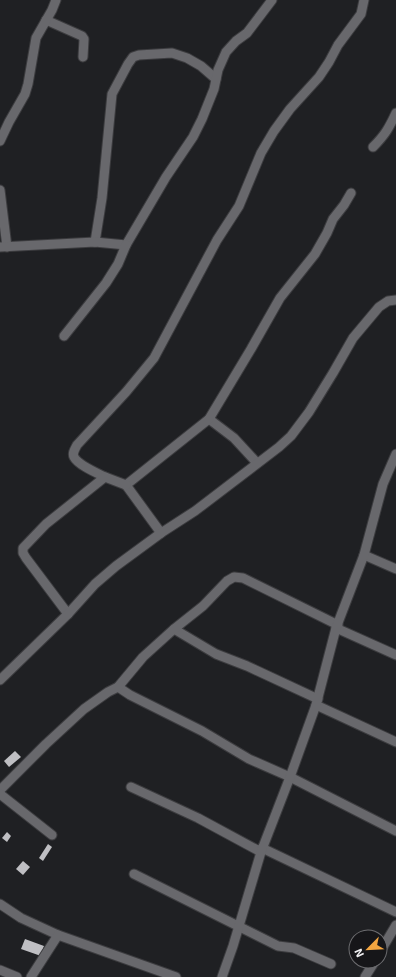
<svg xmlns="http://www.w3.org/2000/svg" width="396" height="977" font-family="'Exo 2',sans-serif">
	<rect width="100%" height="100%" fill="#1f2023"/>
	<g fill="#bfbfc3">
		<path d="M 15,751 L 21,757 L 9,767 L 4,761 Z"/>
		<path d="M 7,832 L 11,836 L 7,842 L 2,838 Z"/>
		<path d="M 48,844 L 52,847 L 43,861 L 39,858 Z"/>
		<path d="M 23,861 L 30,867 L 23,875 L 16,869 Z"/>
		<path d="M 25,939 L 44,946 L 41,956 L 21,949 Z"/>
	</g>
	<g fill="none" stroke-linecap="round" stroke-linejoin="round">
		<defs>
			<g id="minor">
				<path d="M 46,20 L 82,36 L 84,39 L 83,57"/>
				<path d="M 0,141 L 9,122 L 25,94 L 28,84 L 36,38 L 52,10 L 56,0"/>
				<path d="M 373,147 C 385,135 389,128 396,113"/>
				<path d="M 0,190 L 7,247"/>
				<path d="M 95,242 L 102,198 L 112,94 L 128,64 L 133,57 L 139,55 L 172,53 L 187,58 L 201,66 L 216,79"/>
				<path d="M 0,247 L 95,242 L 126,245 L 166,177 L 193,137 L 202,119 L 214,89 L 218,70 L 226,52 L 236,41 L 247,33 L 272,0"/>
				<path d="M 64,336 L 106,283 L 118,264 L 126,245"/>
				<path d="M 209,419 L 234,438 L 257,463"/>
				<path d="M 105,477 C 97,473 78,465 74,457 C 72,453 75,449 77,445 L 126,392 L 154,358 L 217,240 L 239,206 L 261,153 L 274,131 L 290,109 L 319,77 L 329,62 L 338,45 L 361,14 L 364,0"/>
				<path d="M 161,533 L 126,485 L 209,419 L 251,349 L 280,298 L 315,254 L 327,233 L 333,219 L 344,205 L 351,193"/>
				<path d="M 364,555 L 396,569"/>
				<path d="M 68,614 L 26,558 L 23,553 L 23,548 L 46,524 L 105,477 L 126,485"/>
				<path d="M 336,628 L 396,655"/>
				<path d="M 174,629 L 216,654 L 247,666 L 318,699"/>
				<path d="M 0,680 L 68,614 L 95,584 L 116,566 L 161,533 L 195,511 L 279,447 L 291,436 L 309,412 L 333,373 L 353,338 L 379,307 L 388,301 L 396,300"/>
				<path d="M 118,687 L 130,695 L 202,731 L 249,759 L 290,777 L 396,831"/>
				<path d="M 316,705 L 396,742"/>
				<path d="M 131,787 L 198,818 L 261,852"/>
				<path d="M 0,790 L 46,744 L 84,709 L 108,692 L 118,687 L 143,657 L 174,629 L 203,606 L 227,581 L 234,577 L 243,578 L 338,625"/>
				<path d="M 0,794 L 52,835"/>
				<path d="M 262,848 L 396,912"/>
				<path d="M 134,874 L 278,946 L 294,948 L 331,964"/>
				<path d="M 0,904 L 21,918 L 58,935 L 176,977"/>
				<path d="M 380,952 L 396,925"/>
				<path d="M 0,970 L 17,977"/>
				<path d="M 31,977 L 58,935"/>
				<path d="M 222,977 L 233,946 L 261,852 L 290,777 L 316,705 L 336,628 L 364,555 L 383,484 L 396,454"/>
				<path d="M 365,977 L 375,961"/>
			</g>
		</defs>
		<use href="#minor" stroke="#3c3c3f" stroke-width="11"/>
		<use href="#minor" stroke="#68686c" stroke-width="9"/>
	</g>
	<g transform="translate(368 949) rotate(246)"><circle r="19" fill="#161619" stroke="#6e6e71"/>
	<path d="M0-3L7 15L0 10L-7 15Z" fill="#f2a540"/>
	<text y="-6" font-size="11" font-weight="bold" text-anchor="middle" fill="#f2f2f4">N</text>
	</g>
</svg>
